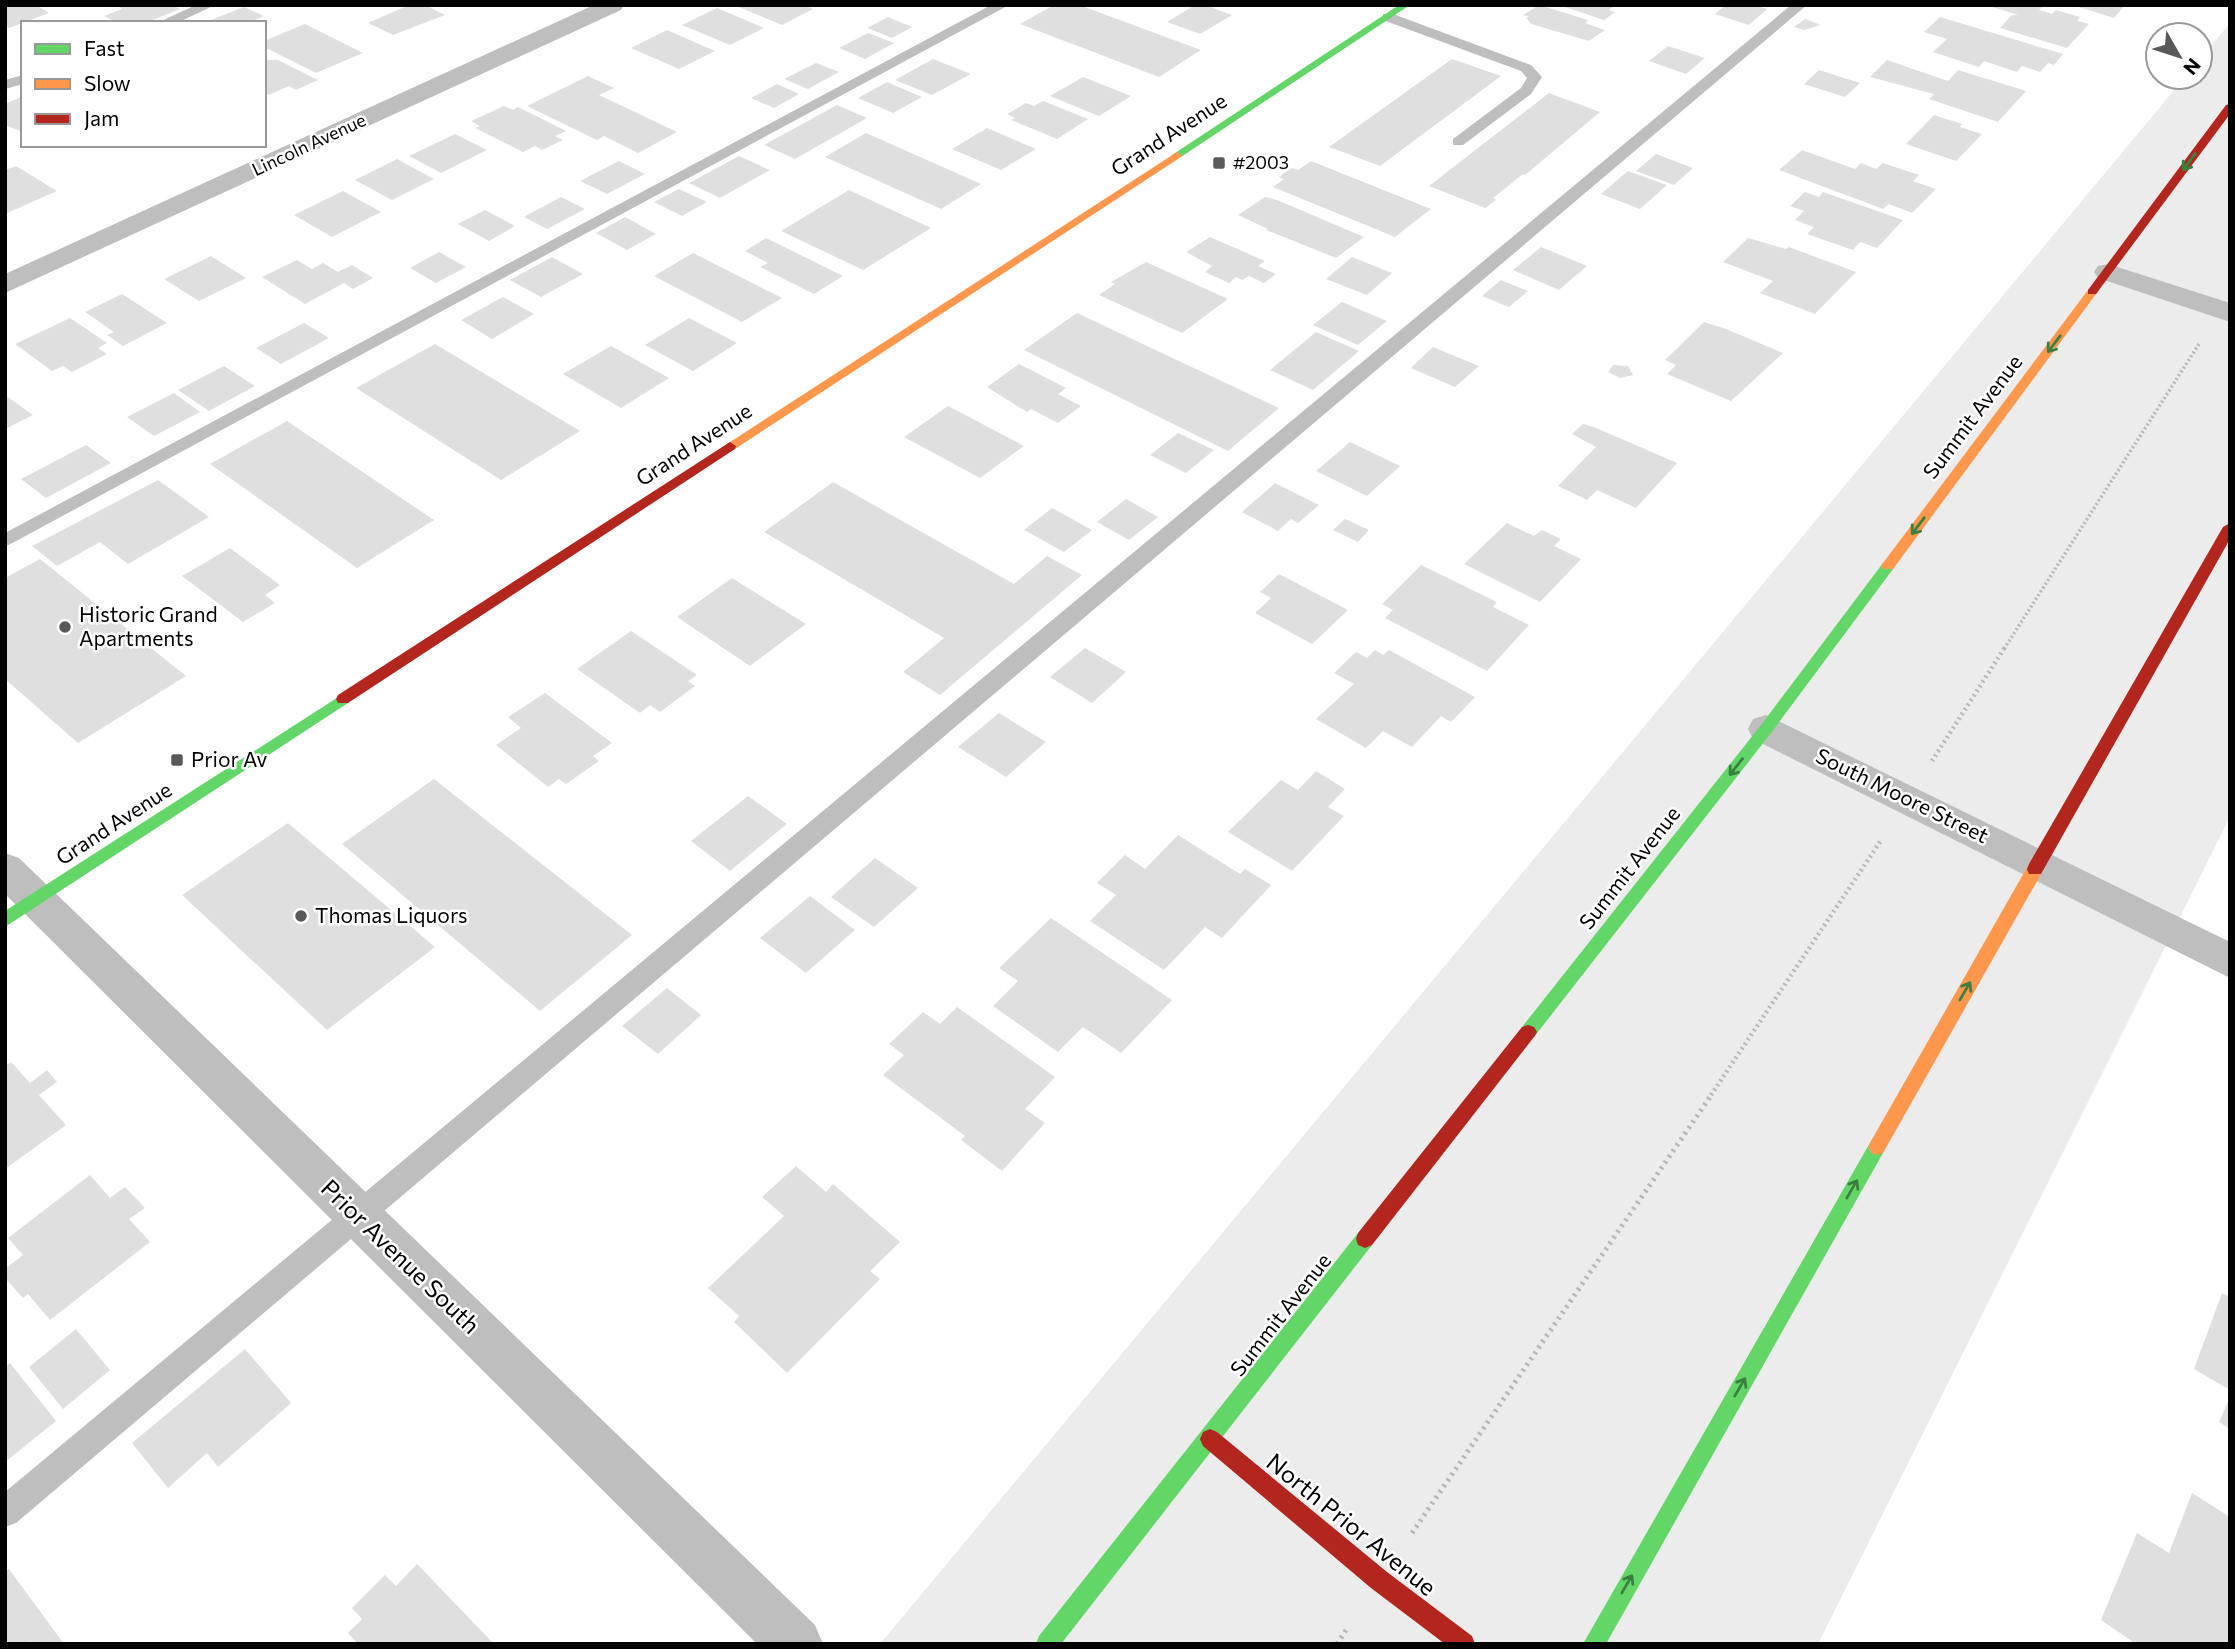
<svg xmlns="http://www.w3.org/2000/svg" width="2235" height="1649" font-family="Commissioner,sans-serif">
	<rect width="100%" height="100%" fill="#fff"/>
	<path fill="#ececec" d="M 2230,23 L 2230,817 L 1818,1644 L 880,1644 L 2185,77 L 2200,77 L 2200,59 Z"/>
	<g fill="#dfdfdf">
		<path d="M 5,5 L 36,5 L 49,13 L 9,28 L 5,26 Z"/>
		<path d="M 116,5 L 172,5 L 180,9 L 145,23 L 117,23 L 104,16 L 122,9 Z"/>
		<path d="M 409,5 L 425,5 L 445,15 L 393,35 L 368,23 Z"/>
		<path d="M 734,5 L 803,5 L 813,9 L 782,25 Z"/>
		<path d="M 1054,5 L 1079,5 L 1201,50 L 1159,77 L 1020,24 Z"/>
		<path d="M 1195,5 L 1205,5 L 1232,15 L 1200,34 L 1167,22 Z"/>
		<path d="M 1539,5 L 1588,20 L 1585,23 L 1605,30 L 1589,41 L 1531,24 L 1526,17 L 1530,17 L 1523,15 Z"/>
		<path d="M 1559,5 L 1615,5 L 1609,10 L 1615,12 L 1604,20 Z"/>
		<path d="M 1726,5 L 1754,5 L 1767,9 L 1749,25 L 1715,14 Z"/>
		<path d="M 1986,5 L 2040,5 L 2043,6 L 2039,10 L 2052,14 L 2056,10 L 2080,17 L 2077,21 L 2089,24 L 2067,48 L 2000,28 L 2012,15 L 2018,15 Z"/>
		<path d="M 2072,5 L 2125,5 L 2114,18 Z"/>
		<path d="M 244,7 L 264,16 L 248,23 L 217,23 L 211,20 Z"/>
		<path d="M 717,8 L 764,28 L 730,45 L 682,25 Z"/>
		<path d="M 888,17 L 912,27 L 892,38 L 867,28 Z"/>
		<path d="M 1940,17 L 2063,54 L 2054,65 L 2048,63 L 2040,72 L 2022,66 L 2017,72 L 1984,61 L 1979,67 L 1933,52 L 1947,39 L 1924,32 Z"/>
		<path d="M 1805,19 L 1821,25 L 1804,30 L 1794,27 Z"/>
		<path d="M 305,24 L 363,53 L 316,73 L 264,47 L 264,41 Z"/>
		<path d="M 667,30 L 715,51 L 679,69 L 631,48 Z"/>
		<path d="M 868,33 L 894,43 L 865,59 L 839,48 Z"/>
		<path d="M 1668,46 L 1705,58 L 1686,74 L 1649,61 Z"/>
		<path d="M 933,59 L 971,74 L 932,95 L 895,80 Z"/>
		<path d="M 1452,59 L 1501,76 L 1380,166 L 1329,147 Z"/>
		<path d="M 268,60 L 278,60 L 318,80 L 296,90 L 289,86 L 269,95 L 264,93 L 264,62 Z"/>
		<path d="M 1887,60 L 1948,81 L 1958,70 L 2026,91 L 1998,122 L 1929,99 L 1934,94 L 1870,77 Z"/>
		<path d="M 816,63 L 839,72 L 808,89 L 784,79 Z"/>
		<path d="M 1819,70 L 1860,83 L 1845,97 L 1804,84 Z"/>
		<path d="M 588,76 L 614,88 L 599,95 L 677,132 L 638,153 L 604,136 L 597,140 L 527,106 Z"/>
		<path d="M 1083,77 L 1131,96 L 1099,116 L 1050,96 Z"/>
		<path d="M 887,82 L 922,97 L 893,113 L 858,98 Z"/>
		<path d="M 777,84 L 799,94 L 774,108 L 751,98 Z"/>
		<path d="M 1549,93 L 1600,112 L 1525,175 L 1523,174 L 1493,198 L 1496,200 L 1485,208 L 1429,186 Z"/>
		<path d="M 23,96 L 23,130 L 20,131 L 5,125 L 5,104 Z"/>
		<path d="M 1043,101 L 1088,119 L 1057,139 L 1011,120 L 1015,118 L 1007,114 L 1026,103 L 1034,106 Z"/>
		<path d="M 837,105 L 867,118 L 795,159 L 764,145 Z"/>
		<path d="M 504,106 L 513,110 L 518,107 L 566,131 L 555,136 L 563,140 L 542,150 L 535,146 L 523,152 L 475,128 L 480,126 L 471,121 Z"/>
		<path d="M 1934,115 L 1962,124 L 1960,127 L 1982,134 L 1956,161 L 1906,144 Z"/>
		<path d="M 987,128 L 1036,149 L 1001,170 L 952,149 Z"/>
		<path d="M 866,133 L 981,184 L 941,209 L 825,157 Z"/>
		<path d="M 455,134 L 487,150 L 441,173 L 409,156 Z"/>
		<path d="M 1802,150 L 1855,169 L 1861,163 L 1876,169 L 1883,163 L 1919,175 L 1913,181 L 1936,189 L 1912,213 L 1889,204 L 1883,209 L 1779,170 Z"/>
		<path d="M 1656,154 L 1693,168 L 1674,185 L 1636,171 Z"/>
		<path d="M 739,156 L 770,170 L 720,198 L 689,183 Z"/>
		<path d="M 397,159 L 434,179 L 392,200 L 355,180 Z"/>
		<path d="M 619,161 L 645,174 L 607,194 L 580,181 Z"/>
		<path d="M 1311,161 L 1431,209 L 1395,237 L 1273,187 L 1284,179 L 1279,177 L 1292,168 L 1298,170 Z"/>
		<path d="M 16,166 L 57,191 L 5,214 L 5,170 Z"/>
		<path d="M 1628,171 L 1667,185 L 1640,209 L 1601,194 Z"/>
		<path d="M 679,189 L 707,202 L 682,216 L 654,202 Z"/>
		<path d="M 849,190 L 931,228 L 863,270 L 781,231 Z"/>
		<path d="M 343,191 L 381,212 L 332,237 L 294,215 Z"/>
		<path d="M 1805,192 L 1819,197 L 1823,192 L 1903,220 L 1877,248 L 1860,242 L 1853,250 L 1807,234 L 1814,227 L 1795,220 L 1804,211 L 1790,206 Z"/>
		<path d="M 561,197 L 585,209 L 547,229 L 524,217 Z"/>
		<path d="M 1265,197 L 1277,200 L 1364,237 L 1336,258 L 1266,230 L 1268,229 L 1238,215 Z"/>
		<path d="M 485,210 L 515,226 L 489,241 L 458,224 Z"/>
		<path d="M 625,217 L 656,234 L 627,250 L 596,233 Z"/>
		<path d="M 1210,237 L 1265,261 L 1258,266 L 1276,274 L 1264,283 L 1249,276 L 1242,280 L 1236,277 L 1229,283 L 1205,272 L 1212,266 L 1186,252 Z"/>
		<path d="M 766,238 L 843,276 L 814,294 L 760,267 L 768,263 L 745,251 Z"/>
		<path d="M 1748,238 L 1786,249 L 1789,247 L 1856,272 L 1815,314 L 1760,293 L 1773,281 L 1723,262 Z"/>
		<path d="M 1541,247 L 1587,266 L 1559,290 L 1513,270 Z"/>
		<path d="M 439,252 L 466,267 L 436,283 L 410,268 Z"/>
		<path d="M 693,253 L 782,298 L 742,322 L 654,276 Z"/>
		<path d="M 211,256 L 246,278 L 199,301 L 164,279 Z"/>
		<path d="M 552,257 L 583,274 L 541,297 L 510,280 Z"/>
		<path d="M 1352,257 L 1392,273 L 1367,295 L 1326,279 Z"/>
		<path d="M 297,260 L 312,269 L 323,263 L 338,272 L 352,265 L 373,278 L 353,289 L 344,283 L 305,304 L 262,277 Z"/>
		<path d="M 1146,262 L 1228,299 L 1182,333 L 1099,295 L 1115,284 L 1111,282 Z"/>
		<path d="M 1501,280 L 1528,291 L 1509,307 L 1482,296 Z"/>
		<path d="M 122,294 L 167,323 L 123,346 L 107,335 L 114,332 L 85,312 Z"/>
		<path d="M 503,297 L 534,314 L 492,339 L 461,320 Z"/>
		<path d="M 1342,302 L 1387,321 L 1358,345 L 1313,325 Z"/>
		<path d="M 1077,313 L 1279,408 L 1228,451 L 1024,350 Z"/>
		<path d="M 70,318 L 107,343 L 98,348 L 107,354 L 72,372 L 63,366 L 52,371 L 15,344 Z"/>
		<path d="M 689,318 L 737,343 L 693,371 L 645,345 Z"/>
		<path d="M 1704,322 L 1726,329 L 1783,353 L 1731,401 L 1667,374 L 1676,365 L 1665,360 Z"/>
		<path d="M 304,323 L 329,338 L 281,364 L 256,348 Z"/>
		<path d="M 1316,332 L 1359,351 L 1313,390 L 1270,370 Z"/>
		<path d="M 435,344 L 580,431 L 501,480 L 356,388 Z"/>
		<path d="M 611,346 L 669,378 L 621,408 L 563,374 Z"/>
		<path d="M 1433,347 L 1479,366 L 1455,387 L 1411,368 Z"/>
		<path d="M 1019,364 L 1066,388 L 1058,394 L 1081,406 L 1058,423 L 1031,409 L 1027,412 L 987,387 Z"/>
		<path d="M 1613,365 L 1628,366 L 1633,375 L 1620,378 L 1608,372 Z"/>
		<path d="M 224,366 L 255,386 L 209,411 L 178,390 Z"/>
		<path d="M 174,393 L 200,412 L 154,436 L 127,417 Z"/>
		<path d="M 5,395 L 33,415 L 5,429 Z"/>
		<path d="M 948,406 L 971,418 L 1024,446 L 980,478 L 904,437 Z"/>
		<path d="M 287,421 L 434,520 L 357,568 L 210,464 Z"/>
		<path d="M 1583,424 L 1594,427 L 1677,463 L 1636,508 L 1597,490 L 1587,500 L 1558,486 L 1596,447 L 1572,434 Z"/>
		<path d="M 1178,433 L 1214,450 L 1186,473 L 1150,455 Z"/>
		<path d="M 1350,442 L 1400,466 L 1367,496 L 1316,471 Z"/>
		<path d="M 86,445 L 111,463 L 46,498 L 21,479 Z"/>
		<path d="M 158,480 L 209,517 L 128,564 L 100,542 L 57,566 L 32,546 Z"/>
		<path d="M 833,482 L 1014,584 L 1047,556 L 1082,575 L 940,695 L 903,672 L 944,638 L 764,532 Z"/>
		<path d="M 1275,483 L 1319,505 L 1298,523 L 1291,519 L 1278,531 L 1242,512 Z"/>
		<path d="M 1126,499 L 1158,517 L 1129,540 L 1097,522 Z"/>
		<path d="M 1052,508 L 1092,530 L 1064,552 L 1024,530 Z"/>
		<path d="M 1345,519 L 1369,530 L 1358,542 L 1333,530 Z"/>
		<path d="M 1507,523 L 1534,536 L 1542,530 L 1561,539 L 1554,546 L 1581,559 L 1540,602 L 1464,564 Z"/>
		<path d="M 230,548 L 280,585 L 265,595 L 275,603 L 243,622 L 182,576 Z"/>
		<path d="M 40,559 L 186,676 L 78,743 L 5,679 L 5,578 Z"/>
		<path d="M 1421,565 L 1497,602 L 1493,607 L 1529,625 L 1487,671 L 1385,618 L 1393,610 L 1382,604 Z"/>
		<path d="M 1279,574 L 1348,610 L 1312,644 L 1255,613 L 1271,598 L 1260,592 Z"/>
		<path d="M 732,578 L 806,624 L 750,666 L 677,617 Z"/>
		<path d="M 631,631 L 697,675 L 688,681 L 695,686 L 660,712 L 650,705 L 640,713 L 577,669 Z"/>
		<path d="M 1085,648 L 1126,672 L 1092,703 L 1050,677 Z"/>
		<path d="M 1375,650 L 1383,655 L 1389,650 L 1475,697 L 1451,722 L 1441,716 L 1412,747 L 1383,731 L 1366,748 L 1316,719 L 1354,684 L 1334,673 L 1356,652 L 1367,658 Z"/>
		<path d="M 545,693 L 612,743 L 593,756 L 599,761 L 566,784 L 559,779 L 548,787 L 496,745 L 521,728 L 508,717 Z"/>
		<path d="M 999,713 L 1046,742 L 1006,777 L 958,747 Z"/>
		<path d="M 1316,771 L 1345,789 L 1328,807 L 1344,816 L 1292,871 L 1228,832 L 1281,780 L 1298,790 Z"/>
		<path d="M 434,779 L 632,935 L 540,1011 L 342,844 Z"/>
		<path d="M 748,796 L 787,824 L 730,871 L 691,841 Z"/>
		<path d="M 288,823 L 435,947 L 327,1030 L 182,895 Z"/>
		<path d="M 1178,835 L 1240,874 L 1245,869 L 1271,885 L 1222,938 L 1205,927 L 1164,970 L 1090,921 L 1116,895 L 1097,883 L 1125,855 L 1145,869 Z"/>
		<path d="M 875,858 L 918,888 L 874,927 L 831,897 Z"/>
		<path d="M 810,896 L 855,930 L 806,973 L 760,938 Z"/>
		<path d="M 1051,918 L 1172,1000 L 1121,1053 L 1083,1027 L 1058,1052 L 993,1006 L 1018,981 L 999,968 Z"/>
		<path d="M 667,988 L 701,1015 L 658,1054 L 622,1026 Z"/>
		<path d="M 957,1007 L 1055,1077 L 1025,1109 L 1045,1123 L 1002,1171 L 961,1140 L 965,1136 L 883,1075 L 904,1055 L 889,1044 L 923,1012 L 940,1024 Z"/>
		<path d="M 11,1062 L 30,1083 L 47,1070 L 57,1082 L 39,1095 L 66,1125 L 5,1169 L 5,1066 Z"/>
		<path d="M 796,1166 L 826,1192 L 833,1184 L 900,1242 L 870,1271 L 880,1279 L 787,1373 L 734,1322 L 739,1316 L 708,1288 L 784,1216 L 762,1197 Z"/>
		<path d="M 90,1175 L 110,1198 L 125,1187 L 145,1208 L 129,1219 L 150,1242 L 50,1320 L 28,1294 L 23,1298 L 5,1278 L 5,1269 L 23,1255 L 8,1238 Z"/>
		<path d="M 2222,1293 L 2230,1297 L 2230,1390 L 2194,1369 Z"/>
		<path d="M 76,1329 L 110,1370 L 63,1409 L 29,1367 Z"/>
		<path d="M 245,1349 L 291,1403 L 218,1467 L 207,1453 L 168,1488 L 132,1443 Z"/>
		<path d="M 10,1363 L 56,1421 L 5,1462 L 5,1367 Z"/>
		<path d="M 2230,1397 L 2230,1429 L 2219,1422 Z"/>
		<path d="M 2192,1493 L 2230,1517 L 2230,1644 L 2136,1644 L 2101,1620 L 2137,1533 L 2169,1553 Z"/>
		<path d="M 417,1564 L 494,1644 L 358,1644 L 348,1633 L 362,1619 L 352,1608 L 385,1575 L 396,1586 Z"/>
		<path d="M 9,1569 L 64,1644 L 32,1644 L 30,1641 L 26,1644 L 5,1644 L 5,1571 Z"/>
	</g>
	<g fill="none" stroke-linecap="round" stroke-linejoin="round">
		<path stroke="#b9b9b9" stroke-width="3.5" stroke-dasharray="2 2.5" stroke-linecap="butt" d="M 2004,649 L 2199,344"/>
		<g stroke="#b9b9b9" stroke-width="4.5" stroke-dasharray="2 3.5" stroke-linecap="butt">
			<path d="M 1932,761 L 2005,647"/>
			<path d="M 1711,1095 L 1882,839"/>
		</g>
		<g stroke="#b9b9b9" stroke-width="5" stroke-dasharray="2.5 4.5" stroke-linecap="butt">
			<path d="M 1412,1533 L 1712,1094"/>
			<path d="M 1337,1644 L 1348,1627"/>
		</g>
		<g fill="#bebebe" fill-rule="evenodd">
			<path d="M 196,5 L 215,5 L 177,23 L 157,23 Z"/>
			<path d="M 991,5 L 1009,5 L 5,547 L 5,533 Z"/>
			<path d="M 1791,5 L 1807,5 L 16,1523 L 5,1527 L 5,1492 Z"/>
			<path d="M 1383,14 L 1393,14 L 1531,65 L 1542,77 L 1531,94 L 1463,145 L 1453,145 L 1453,139 L 1521,88 L 1527,78 L 1521,71 L 1383,20 Z"/>
			<path d="M 23,75 L 23,84 L 5,89 L 5,80 Z"/>
		</g>
		<g fill="#bebebe" fill-rule="evenodd">
			<path d="M 594,5 L 624,5 L 621,10 L 5,293 L 5,274 Z"/>
			<path d="M 2108,264 L 2230,303 L 2230,322 L 2098,278 L 2094,272 L 2098,266 Z"/>
			<path d="M 1766,715 L 2230,942 L 2230,978 L 1753,739 L 1748,729 L 1753,719 Z"/>
			<path d="M 5,853 L 19,858 L 815,1625 L 823,1644 L 757,1644 L 5,894 Z"/>
		</g>
		<g fill="#63d668" fill-rule="evenodd">
			<path d="M 1399,5 L 1410,5 L 1181,157 L 1172,155 Z"/>
			<path d="M 1888,561 L 1895,566 L 1893,569 L 1771,733 L 1534,1037 L 1528,1039 L 1522,1037 L 1519,1032 L 1522,1027 L 1761,725 L 1883,563 Z"/>
			<path d="M 343,694 L 350,699 L 348,703 L 5,927 L 5,911 Z"/>
			<path d="M 1877,1139 L 1883,1141 L 1886,1147 L 1883,1153 L 1606,1644 L 1583,1644 L 1871,1141 Z"/>
			<path d="M 1365,1230 L 1372,1233 L 1374,1239 L 1372,1245 L 1061,1644 L 1036,1644 L 1039,1636 L 1358,1233 Z"/>
		</g>
		<g fill="#ff974d" fill-rule="evenodd">
			<path d="M 1177,152 L 1182,155 L 1181,157 L 735,449 L 725,449 L 724,446 Z"/>
			<path d="M 2092,289 L 2098,292 L 2096,294 L 1893,569 L 1883,569 L 1881,566 L 1883,563 L 2088,290 Z"/>
			<path d="M 2035,863 L 2041,864 L 2043,869 L 2041,874 L 1883,1153 L 1877,1155 L 1871,1153 L 1868,1147 L 1871,1141 L 2029,864 Z"/>
		</g>
		<g fill="#b3261e" fill-rule="evenodd">
			<path d="M 2230,104 L 2230,114 L 2096,294 L 2088,294 L 2088,290 L 2226,105 Z"/>
			<path d="M 730,442 L 736,446 L 735,449 L 348,703 L 338,703 L 336,699 L 338,695 Z"/>
			<path d="M 2230,523 L 2230,539 L 2041,874 L 2029,874 L 2027,869 L 2029,864 L 2223,527 Z"/>
			<path d="M 1528,1025 L 1534,1027 L 1537,1032 L 1534,1037 L 1372,1245 L 1365,1248 L 1358,1245 L 1356,1239 L 1358,1233 L 1522,1027 Z"/>
			<path d="M 1210,1429 L 1217,1432 L 1387,1572 L 1472,1636 L 1475,1644 L 1445,1644 L 1371,1588 L 1203,1446 L 1200,1439 L 1203,1432 Z"/>
		</g>
	</g>
	<defs><path id="oneway-shaft" d="M-6 0H5M1.5-3L5.5 0L1.5 3" fill="none" stroke-width="1.6" stroke-linecap="round" stroke-linejoin="round" transform="scale(1.75)"/></defs>
	<g stroke="#3b803e">
		<use href="#oneway-shaft" transform="translate(2189 162) rotate(126)"/>
		<use href="#oneway-shaft" transform="translate(2054 344) rotate(127)"/>
		<use href="#oneway-shaft" transform="translate(1918 526) rotate(127)"/>
		<use href="#oneway-shaft" transform="translate(1736 767) rotate(128)"/>
		<use href="#oneway-shaft" transform="translate(1965 991) rotate(-60)"/>
		<use href="#oneway-shaft" transform="translate(1852 1189) rotate(-60)"/>
		<use href="#oneway-shaft" transform="translate(1740 1387) rotate(-60)"/>
		<use href="#oneway-shaft" transform="translate(1627 1584) rotate(-60)"/>
	</g>
	<g fill="#595959" stroke="#fff" stroke-width="2.5">
		<rect x="1212" y="156" width="14" height="14" rx="3.5"/>
		<circle cx="65" cy="627" r="7"/>
		<rect x="170" y="753" width="14" height="14" rx="3.5"/>
		<circle cx="301" cy="916" r="7"/>
	</g>
	<g text-anchor="middle" stroke-width="5" stroke-linejoin="round" paint-order="stroke">
		<g font-size="18" fill="#000" stroke="#fff">
			<text transform="translate(309 145) rotate(-25)" y="6">Lincoln Avenue</text>
		</g>
		<g font-size="18" fill="#000" stroke="#fff" text-anchor="start">
			<text x="1233" y="169">#2003</text>
		</g>
		<g font-size="21" fill="#000" stroke="#fff">
			<text transform="translate(1169 135) rotate(-33)" y="7">Grand Avenue</text>
			<text transform="translate(1973 417) rotate(-53)" y="7">Summit Avenue</text>
			<text transform="translate(694 445) rotate(-33)" y="7">Grand Avenue</text>
			<text transform="translate(1902 796) rotate(26)" y="7">South Moore Street</text>
			<text transform="translate(114 824) rotate(-33)" y="7">Grand Avenue</text>
			<text transform="translate(1630 868) rotate(-52)" y="7">Summit Avenue</text>
			<text transform="translate(1281 1315) rotate(-52)" y="7">Summit Avenue</text>
		</g>
		<g font-size="21" fill="#000" stroke="#fff" text-anchor="start">
			<text x="79" y="622">Historic Grand<tspan x="79" dy="24">Apartments</tspan></text>
			<text x="191" y="767">Prior Av</text>
			<text x="315" y="923">Thomas Liquors</text>
		</g>
		<g font-size="24" fill="#000" stroke="#fff">
			<text transform="translate(400 1257) rotate(44)" y="8">Prior Avenue South</text>
			<text transform="translate(1351 1525) rotate(39)" y="8">North Prior Avenue</text>
		</g>
	</g>
	<rect width="2235" height="1649" fill="none" stroke="#000000" stroke-width="14"/>
	<rect x="21" y="21" width="245" height="126" fill="#ffffff" stroke="#999999" stroke-width="2"/>
	<rect x="35" y="44" width="35" height="10" fill="#63d668" stroke="#999999" stroke-width="2"/>
	<text x="84" y="56" font-size="21" fill="#000000">Fast</text>
	<rect x="35" y="79" width="35" height="10" fill="#ff974d" stroke="#999999" stroke-width="2"/>
	<text x="84" y="91" font-size="21" fill="#000000">Slow</text>
	<rect x="35" y="114" width="35" height="10" fill="#b3261e" stroke="#999999" stroke-width="2"/>
	<text x="84" y="126" font-size="21" fill="#000000">Jam</text>
	<g transform="translate(2179 56) rotate(129)"><circle r="33" fill="#ffffff" stroke="#999999" stroke-width="2"/>
	<path d="M0-5L12 26L0 18L-12 26Z" fill="#595959"/>
	<text y="-10" font-size="19" font-weight="bold" text-anchor="middle" fill="#000000">N</text>
	</g>
</svg>
